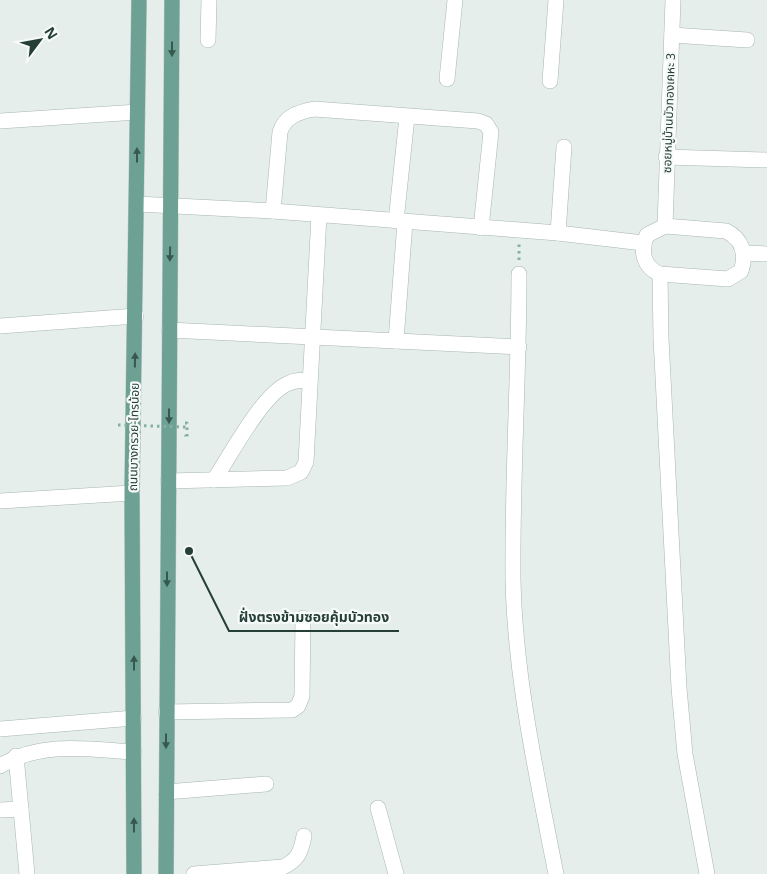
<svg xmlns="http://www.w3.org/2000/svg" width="767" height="874" font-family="'Noto Sans','Noto Sans Thai',sans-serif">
	<rect width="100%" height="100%" fill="#e5eeea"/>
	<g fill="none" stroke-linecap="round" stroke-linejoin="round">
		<defs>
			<g id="minor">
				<path d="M 672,35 L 747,40"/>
				<path d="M 208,40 L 209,0"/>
				<path d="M 447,79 L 455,0"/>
				<path d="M 550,81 L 556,0"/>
				<path d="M 0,121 L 138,112"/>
				<path d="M 666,157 L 767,160"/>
				<path d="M 137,204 L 273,211 L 558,233 L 643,243"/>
				<path d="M 273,211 L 280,132 C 285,116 299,112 314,109 L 478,121 L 486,124 L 491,132 L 481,228"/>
				<path d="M 396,221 L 407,117"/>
				<path d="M 665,226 L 726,231 C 742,239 747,254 741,271 L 728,279 L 660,274 C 643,267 640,251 647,235 Z"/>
				<path d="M 665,226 L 673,0"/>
				<path d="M 558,233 L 564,147"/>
				<path d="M 744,253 L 767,254"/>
				<path d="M 519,274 C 519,375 512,477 513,579 C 515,678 537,777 556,874"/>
				<path d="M 660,274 L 661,338 L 679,688 L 685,754 L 707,874"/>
				<path d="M 0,326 L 136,316"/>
				<path d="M 169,330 L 519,347"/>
				<path d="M 396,341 L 405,222"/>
				<path d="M 214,480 C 230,456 262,395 287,384 C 294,380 302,380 310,380"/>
				<path d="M 168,481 L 287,478 L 301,472 L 306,462 L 319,215"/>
				<path d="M 0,501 L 132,493"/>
				<path d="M 166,712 L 292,710 L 298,706 L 302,696 L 303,618"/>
				<path d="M 0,729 L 134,718"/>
				<path d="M 16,756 L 27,874"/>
				<path d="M 0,766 C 40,741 88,749 134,752"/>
				<path d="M 166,792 L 266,784"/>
				<path d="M 378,808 L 396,874"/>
				<path d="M 0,810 L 21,809"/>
				<path d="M 194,874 L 283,867 C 298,860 301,852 304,836"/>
			</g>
			<g id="major">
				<path d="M 134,874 L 132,493 L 139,0"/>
				<path d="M 166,874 L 172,0"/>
			</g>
		</defs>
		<use href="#minor" stroke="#a8b6b1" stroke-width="16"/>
		<use href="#major" stroke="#c2c9c7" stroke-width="16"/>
		<g stroke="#87b0a3" stroke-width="3" stroke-dasharray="2.5 4" stroke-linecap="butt">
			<path d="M 519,260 L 519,244"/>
			<path d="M 185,423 L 187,423 L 187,438 L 185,435"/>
		</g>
		<use href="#minor" stroke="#fff" stroke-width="15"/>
		<use href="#major" stroke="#6ca193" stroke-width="15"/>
		<path stroke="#87b0a3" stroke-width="3" stroke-dasharray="2.5 4" stroke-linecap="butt" d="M 118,425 L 186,427"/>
	</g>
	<defs><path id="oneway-solid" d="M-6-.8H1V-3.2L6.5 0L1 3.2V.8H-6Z" transform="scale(1.25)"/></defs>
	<g fill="#37584f">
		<use href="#oneway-solid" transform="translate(172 49) rotate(90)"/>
		<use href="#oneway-solid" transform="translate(137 155) rotate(-90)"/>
		<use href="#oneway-solid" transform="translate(170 254) rotate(91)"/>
		<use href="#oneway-solid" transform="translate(135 360) rotate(-89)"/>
		<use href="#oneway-solid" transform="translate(169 416) rotate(90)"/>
		<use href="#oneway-solid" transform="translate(167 579) rotate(90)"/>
		<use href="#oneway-solid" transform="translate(134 663) rotate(-90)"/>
		<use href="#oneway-solid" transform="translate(166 741) rotate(90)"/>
		<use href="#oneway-solid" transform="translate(134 825) rotate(-90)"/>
	</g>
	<g text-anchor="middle" stroke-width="4.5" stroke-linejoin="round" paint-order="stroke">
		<g font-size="12" fill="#253f38" stroke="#f6faf8">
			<text transform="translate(669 113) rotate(-88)" y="4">ซอยหมู่บ้านบัวทองเคหะ 3</text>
			<text transform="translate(134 437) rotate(-89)" y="4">ถนนบางกรวย-ไทรน้อย</text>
		</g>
	</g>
	<path fill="none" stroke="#253f38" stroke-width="2" d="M189 551L229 631H399"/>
	<circle fill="#253f38" stroke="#f6faf8" stroke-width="2" cx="189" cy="551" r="5"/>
	<g font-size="14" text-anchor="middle" font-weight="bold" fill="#253f38" stroke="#f6faf8" stroke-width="4.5" stroke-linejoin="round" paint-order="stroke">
		<text x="314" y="622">ฝั่งตรงข้ามซอยคุ้มบัวทอง</text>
	</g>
	<g transform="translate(40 40) rotate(58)" stroke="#f6faf8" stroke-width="4" paint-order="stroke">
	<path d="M0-4L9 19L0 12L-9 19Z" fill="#253f38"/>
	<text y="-8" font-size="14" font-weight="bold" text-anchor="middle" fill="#253f38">N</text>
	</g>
</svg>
